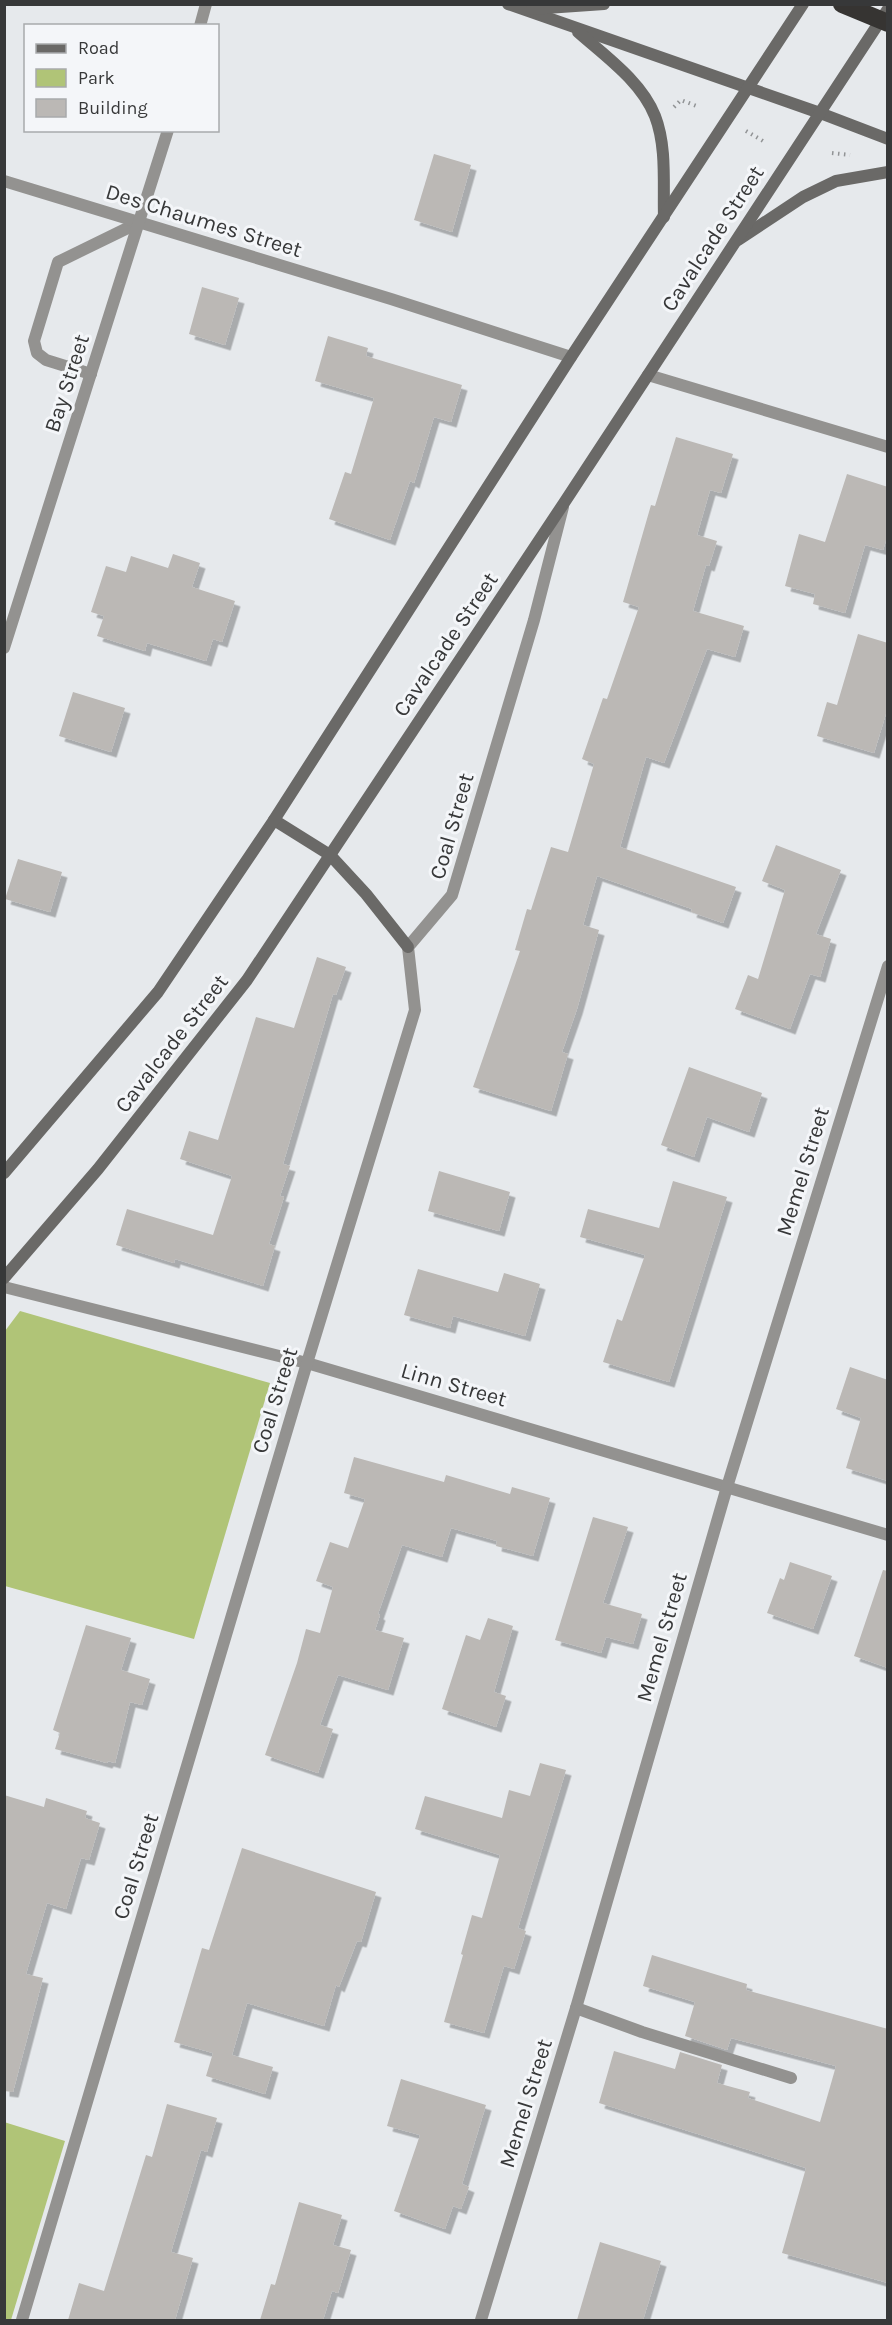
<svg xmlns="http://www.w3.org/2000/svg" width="892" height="2325" font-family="Karla,sans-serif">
	<defs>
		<filter id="shadow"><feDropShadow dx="5.5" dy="5.5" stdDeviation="0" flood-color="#0004"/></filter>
	</defs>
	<rect width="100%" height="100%" fill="#e6e9ec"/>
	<g fill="#b0c477">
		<path d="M 20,1311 L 270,1383 L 194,1639 L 5,1586 L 5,1331 Z"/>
		<path d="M 4,2122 L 65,2141 L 11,2320 L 4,2320 Z"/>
	</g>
	<g fill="#bbb8b5" filter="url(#shadow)">
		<path d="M 434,154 L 471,165 L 452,232 L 414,220 Z"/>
		<path d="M 202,287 L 239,298 L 225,345 L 189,334 Z"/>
		<path d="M 328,336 L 368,348 L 366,356 L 462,385 L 451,422 L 434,417 L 414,483 L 410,481 L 390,540 L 329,519 L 345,472 L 351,474 L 374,398 L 315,381 Z"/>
		<path d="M 676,437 L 733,454 L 721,493 L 710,490 L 697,535 L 717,541 L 709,566 L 706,565 L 693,611 L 744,626 L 735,657 L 707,649 L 664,763 L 646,757 L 620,847 L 736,887 L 723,923 L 691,912 L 692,909 L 597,876 L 583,925 L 599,930 L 577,1009 L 562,1052 L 568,1054 L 551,1111 L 473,1087 L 520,951 L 515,950 L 527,909 L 531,910 L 551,847 L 568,852 L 594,764 L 582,759 L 603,698 L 607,699 L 639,607 L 623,602 L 651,505 L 655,506 Z"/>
		<path d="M 847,474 L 888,487 L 888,534 L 883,550 L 865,545 L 845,613 L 813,604 L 815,594 L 785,586 L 799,534 L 825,542 Z"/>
		<path d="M 173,554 L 200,563 L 192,587 L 235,601 L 222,642 L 213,639 L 206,661 L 147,643 L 145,651 L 97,636 L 104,616 L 91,612 L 106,566 L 126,572 L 131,556 L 168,568 Z"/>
		<path d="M 858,634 L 888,643 L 888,707 L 874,753 L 817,736 L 827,702 L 837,705 Z"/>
		<path d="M 73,692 L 125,708 L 111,752 L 59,736 Z"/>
		<path d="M 776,845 L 841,870 L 816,934 L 831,939 L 820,977 L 810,974 L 790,1029 L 735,1009 L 748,975 L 758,979 L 785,890 L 762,881 Z"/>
		<path d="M 18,859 L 62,872 L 50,912 L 5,899 Z"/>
		<path d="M 317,957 L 346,967 L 336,995 L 333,994 L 283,1164 L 290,1166 L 280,1196 L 284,1197 L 269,1244 L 275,1246 L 263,1286 L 175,1259 L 174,1263 L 116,1245 L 127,1209 L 213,1235 L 232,1176 L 180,1159 L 189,1131 L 218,1140 L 256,1017 L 294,1028 Z"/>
		<path d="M 689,1067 L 762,1093 L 749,1132 L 707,1117 L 694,1157 L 661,1145 Z"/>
		<path d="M 439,1171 L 510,1192 L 499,1231 L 428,1211 Z"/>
		<path d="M 673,1181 L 727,1197 L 669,1382 L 603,1362 L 617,1319 L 622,1321 L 645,1255 L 580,1237 L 588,1209 L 659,1228 Z"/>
		<path d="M 418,1269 L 498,1292 L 504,1273 L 540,1284 L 525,1336 L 453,1316 L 450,1328 L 404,1315 Z"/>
		<path d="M 850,1367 L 888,1380 L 888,1481 L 846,1468 L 861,1418 L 836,1409 Z"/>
		<path d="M 354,1457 L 444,1482 L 446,1475 L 510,1494 L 512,1487 L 550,1498 L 533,1556 L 496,1546 L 497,1541 L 451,1528 L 442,1557 L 402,1545 L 378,1614 L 380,1615 L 375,1630 L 404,1638 L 388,1690 L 338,1675 L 320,1725 L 333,1729 L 318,1773 L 265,1755 L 297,1663 L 306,1629 L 320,1633 L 333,1587 L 316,1581 L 330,1542 L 348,1548 L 365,1499 L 344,1493 Z"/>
		<path d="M 593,1517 L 628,1527 L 603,1603 L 642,1614 L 633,1644 L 606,1637 L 601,1653 L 555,1640 Z"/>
		<path d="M 790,1562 L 832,1576 L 813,1629 L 767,1613 L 780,1578 L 784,1580 Z"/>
		<path d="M 883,1570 L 888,1571 L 888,1668 L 854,1656 Z"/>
		<path d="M 488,1618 L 513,1626 L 494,1692 L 506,1696 L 496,1727 L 442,1709 L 466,1635 L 480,1640 Z"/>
		<path d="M 86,1625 L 131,1638 L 121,1670 L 150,1679 L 142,1705 L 130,1702 L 115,1763 L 108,1761 L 107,1763 L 55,1749 L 60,1733 L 53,1730 Z"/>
		<path d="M 540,1763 L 566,1770 L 518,1928 L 526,1931 L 514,1969 L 504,1966 L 484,2033 L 444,2022 L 463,1955 L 461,1954 L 472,1915 L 482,1918 L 500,1855 L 415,1829 L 425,1796 L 502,1818 L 509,1790 L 530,1796 Z"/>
		<path d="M 4,1795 L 44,1807 L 46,1798 L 87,1811 L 85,1818 L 100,1823 L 89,1860 L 81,1858 L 66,1909 L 47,1903 L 26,1974 L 43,1978 L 13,2092 L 4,2091 Z"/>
		<path d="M 242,1848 L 376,1892 L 361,1942 L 357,1941 L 339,1987 L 336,1985 L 324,2026 L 247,2003 L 232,2055 L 273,2067 L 265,2094 L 206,2076 L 213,2053 L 174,2042 L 202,1948 L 209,1950 Z"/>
		<path d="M 652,1955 L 747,1984 L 746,1990 L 888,2029 L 888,2283 L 782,2253 L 806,2168 L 599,2103 L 614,2051 L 675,2069 L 680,2052 L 722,2065 L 717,2083 L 750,2092 L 748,2098 L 820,2122 L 836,2066 L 731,2038 L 727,2050 L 685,2036 L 695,2002 L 643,1986 Z"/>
		<path d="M 401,2079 L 486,2105 L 462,2184 L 469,2187 L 461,2209 L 453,2206 L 445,2229 L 394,2211 L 420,2135 L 387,2126 Z"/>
		<path d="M 167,2104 L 217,2118 L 207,2152 L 201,2150 L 171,2252 L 193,2258 L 175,2320 L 68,2320 L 79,2283 L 104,2291 L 146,2155 L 152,2157 Z"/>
		<path d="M 299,2202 L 342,2215 L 333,2245 L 351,2250 L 338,2293 L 332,2291 L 323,2320 L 260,2320 L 271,2284 L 275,2285 Z"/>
		<path d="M 600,2242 L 661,2261 L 643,2320 L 577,2320 Z"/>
	</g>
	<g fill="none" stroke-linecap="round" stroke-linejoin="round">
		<g stroke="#919395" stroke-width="4" stroke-dasharray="1.5 4.5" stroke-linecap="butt">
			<path d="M 674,107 L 681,100 L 699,107"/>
			<path d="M 746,131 L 763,141"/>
			<path d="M 832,153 L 850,155"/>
		</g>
		<g stroke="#939290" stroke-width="12">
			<path d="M 91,374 L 46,360 L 37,353 L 34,341 L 58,262 L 140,222"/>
			<path d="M 576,2008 L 642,2032 L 791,2078"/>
		</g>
		<g stroke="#939290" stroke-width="12">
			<path d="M 200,26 L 206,4"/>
			<path d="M 4,181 L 391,299 L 571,357"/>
			<path d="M 648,375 L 888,447"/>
			<path d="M 4,648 L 168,130"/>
			<path d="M 4,1287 L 307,1363 L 888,1535"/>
			<path d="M 22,2320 L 307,1363 L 415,1010 L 408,947 L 452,895 L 534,620 L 563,507"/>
			<path d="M 481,2320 L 576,2008 L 727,1487 L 888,966"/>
		</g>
		<g stroke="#6a6967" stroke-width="12">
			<path d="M 508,4 L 820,113 L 888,139"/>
			<path d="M 532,9 L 604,4"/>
			<path d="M 578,32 C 605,56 641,81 655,116 C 667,147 663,184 664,217"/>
			<path d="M 738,240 L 803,197 L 836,181 L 888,172"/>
			<path d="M 274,820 L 330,855 L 366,894 L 408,947"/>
			<path d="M 4,1173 L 158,992 L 274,820 L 571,357 L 803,4"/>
			<path d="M 4,1278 L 98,1169 L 247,980 L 564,503 L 888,9"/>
		</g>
		<path stroke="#363432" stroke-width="18" d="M 842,4 L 888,23"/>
	</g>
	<g text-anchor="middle" stroke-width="6" stroke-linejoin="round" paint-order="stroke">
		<g font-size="22" fill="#373839" stroke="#f4f6f9">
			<text transform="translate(204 220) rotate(17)" y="8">Des Chaumes Street</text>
			<text transform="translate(712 238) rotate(-57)" y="8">Cavalcade Street</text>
			<text transform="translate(66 383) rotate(-72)" y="8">Bay Street</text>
			<text transform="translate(445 644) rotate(-56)" y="8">Cavalcade Street</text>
			<text transform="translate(451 826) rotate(-74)" y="8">Coal Street</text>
			<text transform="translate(171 1043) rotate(-52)" y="8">Cavalcade Street</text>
			<text transform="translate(802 1171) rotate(-73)" y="8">Memel Street</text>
			<text transform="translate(454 1384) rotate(16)" y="8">Linn Street</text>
			<text transform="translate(274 1400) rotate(-73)" y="8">Coal Street</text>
			<text transform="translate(661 1637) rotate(-74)" y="8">Memel Street</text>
			<text transform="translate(135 1866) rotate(-73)" y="8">Coal Street</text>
			<text transform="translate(525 2103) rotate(-73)" y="8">Memel Street</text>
		</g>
	</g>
	<rect width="892" height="2325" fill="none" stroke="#373839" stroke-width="12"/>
	<rect x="24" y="24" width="195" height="108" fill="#f4f6f9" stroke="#a8aaac" stroke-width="1.5"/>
	<rect x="36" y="44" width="30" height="9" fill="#6a6967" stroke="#a8aaac" stroke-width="1.5"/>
	<text x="78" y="54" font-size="18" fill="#373839">Road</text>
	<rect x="36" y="69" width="30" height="18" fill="#b0c477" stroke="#a8aaac" stroke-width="1.5"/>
	<text x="78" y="84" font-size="18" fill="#373839">Park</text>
	<rect x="36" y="99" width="30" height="18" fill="#bbb8b5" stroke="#a8aaac" stroke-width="1.5"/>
	<text x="78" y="114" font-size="18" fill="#373839">Building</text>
</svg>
